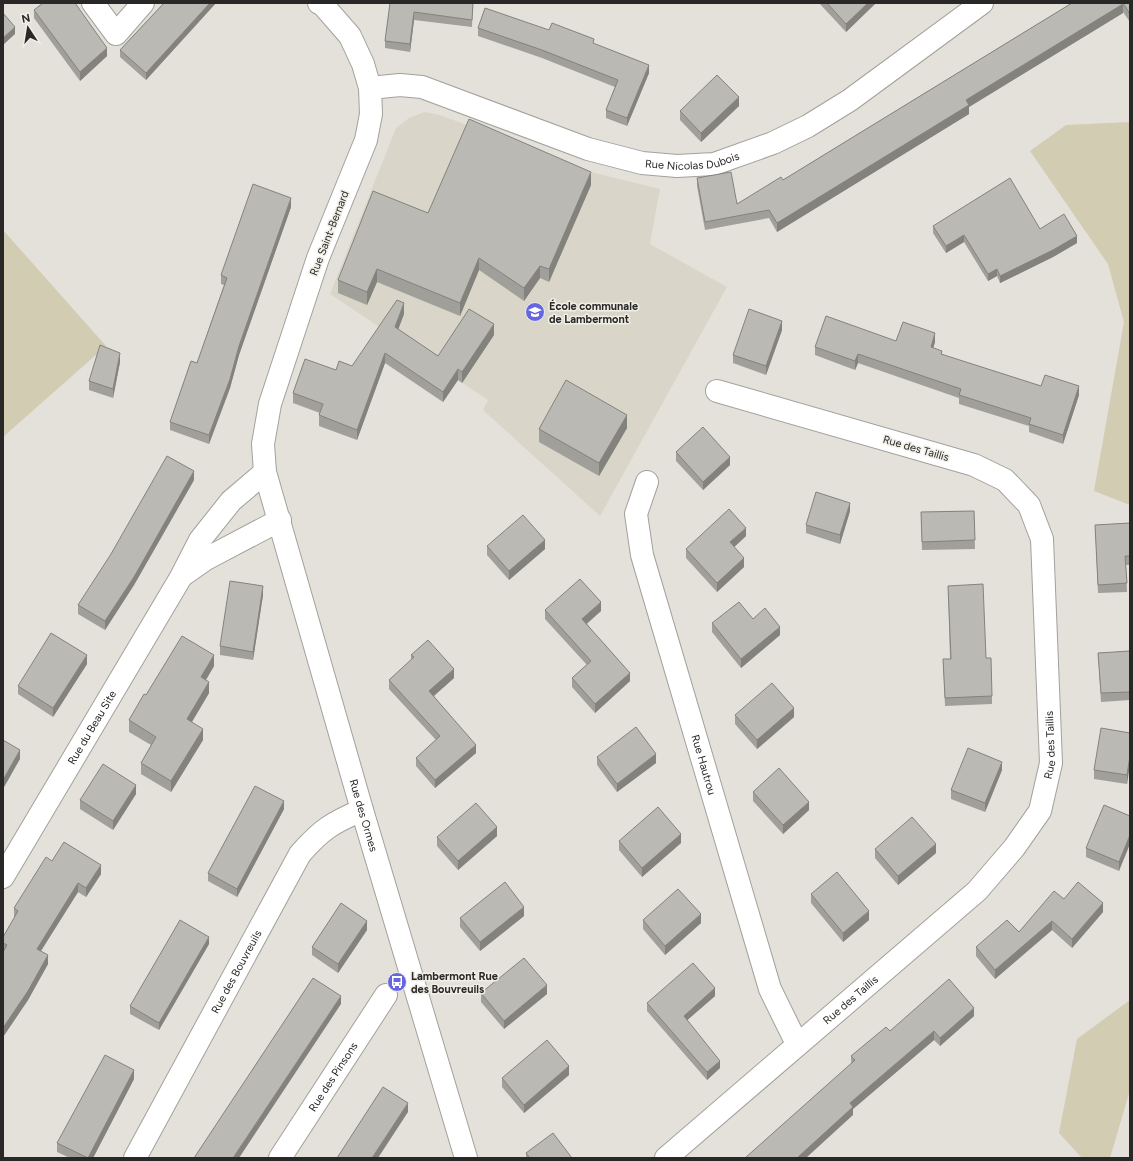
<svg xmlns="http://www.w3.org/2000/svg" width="1133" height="1161" font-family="Figtree,sans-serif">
	<rect width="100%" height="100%" fill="#e3e1da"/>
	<path fill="#d9d6c9" d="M 424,112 L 440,115 L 595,173 L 660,189 L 650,244 L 727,287 L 600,516 L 483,410 L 488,400 L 330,294 L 396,128 L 409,118 Z"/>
	<g fill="#d2ccb2">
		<path d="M 1130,122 L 1130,505 L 1094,491 L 1124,322 L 1108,264 L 1030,151 L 1066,125 Z"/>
		<path d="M 3,230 L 106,346 L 3,437 Z"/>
		<path d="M 1130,1000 L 1130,1090 L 1110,1158 L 1082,1158 L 1059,1133 L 1077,1039 Z"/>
	</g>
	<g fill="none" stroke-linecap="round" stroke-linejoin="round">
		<defs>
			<g id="minor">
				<path d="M 93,3 L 116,34 L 143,3"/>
				<path id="s1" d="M 319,3 L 323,5 L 350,36 L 363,64 L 370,88 L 371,114 L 366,140 L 318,258 L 270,404 L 263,444 L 265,472 L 362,810 L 466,1158"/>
				<path id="s2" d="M 370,88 L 400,85 L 422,87 L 588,149 L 642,163 L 677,166 L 714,164 L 773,143 L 808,126 L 850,100 L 982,3"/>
				<path id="s3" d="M 647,482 L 636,514 L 642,555 L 770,989 L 797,1044"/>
				<path d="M 183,575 L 206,559 L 280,520"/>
				<path id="s4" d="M 3,877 L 181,577 L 200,540 L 231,501 L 265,472"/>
				<path id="s5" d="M 135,1158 L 300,854 C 322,829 332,823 362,810"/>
				<path id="s6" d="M 280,1158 L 386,995"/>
				<path id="s7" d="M 666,1158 L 977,891 L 1014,848 L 1040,811 L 1051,763 L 1042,539 L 1029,505 L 1005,480 L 974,465 L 717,391"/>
			</g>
		</defs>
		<use href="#minor" stroke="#a2a19b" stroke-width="24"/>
		<use href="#minor" stroke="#fff" stroke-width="22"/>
	</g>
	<g fill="#a19f9a">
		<path d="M 164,3 L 216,3 L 146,80 L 120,57 L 120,50 Z"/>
		<path d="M 390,3 L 473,3 L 472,27 L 414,20 L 410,52 L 385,48 L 385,41 Z"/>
		<path d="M 819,3 L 876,3 L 846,32 Z"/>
		<path d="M 1072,3 L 1130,3 L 1130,22 L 1123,12 L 1123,13 L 969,107 L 969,114 L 777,232 L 769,218 L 705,230 L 697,186 L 697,178 L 737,204 L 783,180 Z"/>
		<path d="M 34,10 L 107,56 L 80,81 L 34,18 Z"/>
		<path d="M 478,28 L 549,30 L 594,44 L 649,73 L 627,126 L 606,118 L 606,110 L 615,87 L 542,58 L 478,36 Z"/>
		<path d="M 739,106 L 701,142 L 680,120 L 680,111 Z"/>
		<path d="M 591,185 L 549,282 L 540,278 L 524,301 L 479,270 L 460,316 L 377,282 L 367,305 L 338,293 L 338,280 Z"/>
		<path d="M 291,207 L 239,355 L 230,388 L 209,444 L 170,430 L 170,422 L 197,363 L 224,285 L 221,284 L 221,275 Z"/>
		<path d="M 933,226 L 1040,229 L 1077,243 L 1053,257 L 1000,283 L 997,276 L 988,281 L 964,242 L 946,253 L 933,233 Z"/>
		<path d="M 404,314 L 398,329 L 438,356 L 494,335 L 462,383 L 458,380 L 443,402 L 385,363 L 357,440 L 319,426 L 319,415 L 320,413 L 293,403 L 293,393 L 336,370 L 352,366 Z"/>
		<path d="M 782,330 L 766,375 L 733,363 L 733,355 Z"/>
		<path d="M 896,341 L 935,342 L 933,348 L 942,355 L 1041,386 L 1079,395 L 1063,444 L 1029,432 L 1029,426 L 959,404 L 959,398 L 858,363 L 855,370 L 815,355 L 815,347 Z"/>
		<path d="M 120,362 L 113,398 L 89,390 L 89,381 Z"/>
		<path d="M 627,428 L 599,476 L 539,442 L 539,429 Z"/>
		<path d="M 676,452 L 730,465 L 703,490 L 676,461 Z"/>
		<path d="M 194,480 L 134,585 L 105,630 L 78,614 L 78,605 Z"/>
		<path d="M 850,511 L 840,544 L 806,533 L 806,525 Z"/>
		<path d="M 974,511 L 975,549 L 922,550 L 921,512 Z"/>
		<path d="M 1130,523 L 1130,565 L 1126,565 L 1127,592 L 1098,593 L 1095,525 Z"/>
		<path d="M 746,536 L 734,547 L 744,567 L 717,592 L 686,558 L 686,549 Z"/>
		<path d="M 487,546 L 545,549 L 509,580 L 487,555 Z"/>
		<path d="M 948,586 L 986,658 L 992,696 L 992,704 L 945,706 L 943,659 L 950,659 Z"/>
		<path d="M 263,595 L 253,660 L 220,655 L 220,646 Z"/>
		<path d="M 545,610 L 601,611 L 587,624 L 630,681 L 595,713 L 572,687 L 572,678 L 587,665 L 545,619 Z"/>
		<path d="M 753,619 L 780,635 L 741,668 L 712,632 L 712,623 Z"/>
		<path d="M 1130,651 L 1130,700 L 1101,702 L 1098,653 Z"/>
		<path d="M 411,655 L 454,678 L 434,696 L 476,753 L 435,788 L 416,766 L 416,758 L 436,740 L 389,689 L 389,680 L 411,660 Z"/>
		<path d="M 87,664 L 53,717 L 18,694 L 18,686 Z"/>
		<path d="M 214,666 L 206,680 L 209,693 L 192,722 L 203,740 L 171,792 L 141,774 L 141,763 L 151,745 L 129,732 L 129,720 L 146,695 Z"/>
		<path d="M 735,715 L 794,717 L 757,749 L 735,724 Z"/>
		<path d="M 1130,733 L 1127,784 L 1094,779 L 1094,770 Z"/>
		<path d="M 597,757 L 656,763 L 617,792 L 597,765 Z"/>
		<path d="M 1002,770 L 985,812 L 951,799 L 951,790 Z"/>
		<path d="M 753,792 L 809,810 L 783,834 L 753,801 Z"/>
		<path d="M 136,794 L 113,830 L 80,809 L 80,800 Z"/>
		<path d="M 284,809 L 237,897 L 208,881 L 208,873 Z"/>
		<path d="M 1130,816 L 1119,871 L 1086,857 L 1086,848 Z"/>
		<path d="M 497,836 L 458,870 L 437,846 L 437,837 Z"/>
		<path d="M 619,841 L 681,843 L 642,877 L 619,850 Z"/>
		<path d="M 875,849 L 936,853 L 898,885 L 875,858 Z"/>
		<path d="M 52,861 L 101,874 L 86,897 L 78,892 L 41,951 L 48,964 L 28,1000 L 3,1037 L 3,937 L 15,917 L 14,917 L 14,908 Z"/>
		<path d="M 811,894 L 869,920 L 843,942 L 811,903 Z"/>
		<path d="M 1064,899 L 1103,912 L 1072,948 L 1052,930 L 995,979 L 976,956 L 976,947 L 1019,932 Z"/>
		<path d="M 524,916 L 480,951 L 460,927 L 460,918 Z"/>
		<path d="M 643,920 L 701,923 L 665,955 L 643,929 Z"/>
		<path d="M 367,930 L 338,973 L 312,955 L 312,947 Z"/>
		<path d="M 209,944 L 159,1030 L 130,1014 L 130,1006 Z"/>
		<path d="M 481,993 L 547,994 L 504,1029 L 481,1002 Z"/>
		<path d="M 715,996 L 687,1020 L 720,1068 L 707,1080 L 647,1011 L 647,1003 Z"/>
		<path d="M 974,1016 L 940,1046 L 934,1040 L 853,1109 L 853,1115 L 851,1056 L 890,1031 Z"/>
		<path d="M 569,1075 L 524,1113 L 502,1087 L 502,1078 Z"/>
		<path d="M 134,1079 L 93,1158 L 70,1158 L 57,1152 L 57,1143 Z"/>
		<path d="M 526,1153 L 572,1158 L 526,1158 Z"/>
	</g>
	<g fill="#83827d">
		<path d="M 210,3 L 216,3 L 146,80 L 146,73 Z"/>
		<path d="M 868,3 L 876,3 L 846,32 L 846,24 Z"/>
		<path d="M 1123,4 L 1123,13 L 969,107 L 969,114 L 777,232 L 777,223 L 966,100 Z"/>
		<path d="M 414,12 L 414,20 L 410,52 L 410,44 Z"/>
		<path d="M 15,27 L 15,34 L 3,45 L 3,38 Z"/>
		<path d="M 107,48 L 107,56 L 80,81 L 80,72 Z"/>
		<path d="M 649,65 L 649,73 L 627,126 L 627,118 Z"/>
		<path d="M 739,97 L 739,106 L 701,142 L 701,133 Z"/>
		<path d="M 591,172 L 591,185 L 549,282 L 549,269 Z"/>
		<path d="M 291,198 L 291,207 L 239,355 L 230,388 L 209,444 L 209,435 L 239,346 Z"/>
		<path d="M 964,235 L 964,242 L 946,253 L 946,246 Z"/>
		<path d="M 1077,236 L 1077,243 L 1053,257 L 1000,283 L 1000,276 Z"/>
		<path d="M 479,258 L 479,270 L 460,316 L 460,303 Z"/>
		<path d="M 540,266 L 540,278 L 524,301 L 524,288 Z"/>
		<path d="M 377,269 L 377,282 L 367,305 L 367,292 Z"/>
		<path d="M 997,269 L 997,276 L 988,281 L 988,274 Z"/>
		<path d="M 404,303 L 404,314 L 395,338 L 395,327 Z"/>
		<path d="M 782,321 L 782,330 L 766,375 L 766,366 Z"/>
		<path d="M 494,324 L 494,335 L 462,383 L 462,372 Z"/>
		<path d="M 935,333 L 935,342 L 931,356 L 931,347 Z"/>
		<path d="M 120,353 L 120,362 L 113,398 L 113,389 Z"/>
		<path d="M 385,353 L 385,363 L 357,440 L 357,430 Z"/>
		<path d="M 858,354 L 858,363 L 855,370 L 855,361 Z"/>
		<path d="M 458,369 L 458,380 L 443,402 L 443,392 Z"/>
		<path d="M 1079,386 L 1079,395 L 1063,444 L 1063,435 Z"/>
		<path d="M 627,415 L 627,428 L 599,476 L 599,463 Z"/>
		<path d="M 730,457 L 730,465 L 703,490 L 703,482 Z"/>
		<path d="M 194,471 L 194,480 L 134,585 L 105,630 L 105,621 Z"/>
		<path d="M 850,503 L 850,511 L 840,544 L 840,535 Z"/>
		<path d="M 746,528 L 746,536 L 730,551 L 730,542 Z"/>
		<path d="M 545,540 L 545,549 L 509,580 L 509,571 Z"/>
		<path d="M 744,558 L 744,567 L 717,592 L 717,583 Z"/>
		<path d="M 263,586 L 263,595 L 253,660 L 253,652 Z"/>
		<path d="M 601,602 L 601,611 L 582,627 L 582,619 Z"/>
		<path d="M 780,627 L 780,635 L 741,668 L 741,659 Z"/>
		<path d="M 87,655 L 87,664 L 53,717 L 53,708 Z"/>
		<path d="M 214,655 L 214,666 L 201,688 L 201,677 Z"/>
		<path d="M 454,669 L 454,678 L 429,700 L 429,691 Z"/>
		<path d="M 630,673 L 630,681 L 595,713 L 595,704 Z"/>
		<path d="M 209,682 L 209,693 L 187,730 L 187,719 Z"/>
		<path d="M 794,708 L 794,717 L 757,749 L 757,740 Z"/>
		<path d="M 203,729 L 203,740 L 171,792 L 171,781 Z"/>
		<path d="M 476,745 L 476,753 L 435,788 L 435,780 Z"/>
		<path d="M 20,750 L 20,759 L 3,789 L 3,780 Z"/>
		<path d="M 656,754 L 656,763 L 617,792 L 617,784 Z"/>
		<path d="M 1130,756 L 1130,765 L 1127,784 L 1127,775 Z"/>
		<path d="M 1002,762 L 1002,770 L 985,812 L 985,803 Z"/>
		<path d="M 136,785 L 136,794 L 113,830 L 113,821 Z"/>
		<path d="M 284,801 L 284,809 L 237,897 L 237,889 Z"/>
		<path d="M 809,802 L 809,810 L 783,834 L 783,825 Z"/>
		<path d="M 497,827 L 497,836 L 458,870 L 458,861 Z"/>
		<path d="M 681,834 L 681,843 L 642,877 L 642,868 Z"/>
		<path d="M 1130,835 L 1130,844 L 1119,871 L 1119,862 Z"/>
		<path d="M 936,844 L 936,853 L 898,885 L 898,876 Z"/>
		<path d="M 101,865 L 101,874 L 86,897 L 86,888 Z"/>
		<path d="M 78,883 L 78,892 L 37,957 L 37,949 Z"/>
		<path d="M 1103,903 L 1103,912 L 1072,948 L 1072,939 Z"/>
		<path d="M 524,907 L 524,916 L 480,951 L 480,942 Z"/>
		<path d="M 869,911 L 869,920 L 843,942 L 843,933 Z"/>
		<path d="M 701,914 L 701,923 L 665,955 L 665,946 Z"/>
		<path d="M 367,921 L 367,930 L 338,973 L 338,964 Z"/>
		<path d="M 1052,921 L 1052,930 L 995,979 L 995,970 Z"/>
		<path d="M 209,937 L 209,944 L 159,1030 L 159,1023 Z"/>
		<path d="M 48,955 L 48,964 L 28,1000 L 3,1037 L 3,1028 Z"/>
		<path d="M 547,985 L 547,994 L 504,1029 L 504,1021 Z"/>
		<path d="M 715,988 L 715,996 L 684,1023 L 684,1016 Z"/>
		<path d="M 341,996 L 341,1004 L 239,1158 L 233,1158 Z"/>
		<path d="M 974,1008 L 974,1016 L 940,1046 L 940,1038 Z"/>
		<path d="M 934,1031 L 934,1040 L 853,1109 L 853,1115 L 806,1158 L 797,1158 L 850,1103 Z"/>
		<path d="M 720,1061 L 720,1068 L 707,1080 L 707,1072 Z"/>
		<path d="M 569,1066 L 569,1075 L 524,1113 L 524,1105 Z"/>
		<path d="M 134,1070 L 134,1079 L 93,1158 L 88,1158 Z"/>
		<path d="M 408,1103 L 408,1112 L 378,1158 L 372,1158 Z"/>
	</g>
	<g fill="#bbb9b3" stroke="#83827d">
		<path d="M 43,3 L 75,3 L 107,48 L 80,72 L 34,10 Z"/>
		<path d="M 164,3 L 210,3 L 146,73 L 120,50 Z"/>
		<path d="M 390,3 L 473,3 L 472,20 L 414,12 L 410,44 L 385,41 Z"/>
		<path d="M 827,3 L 868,3 L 846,24 Z"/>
		<path d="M 1072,3 L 1123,3 L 1123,4 L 966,100 L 969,105 L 777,223 L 769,210 L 705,222 L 697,178 L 731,172 L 737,204 L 781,177 L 783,180 Z"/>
		<path d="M 1123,3 L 1130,3 L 1130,14 Z"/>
		<path d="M 485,8 L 549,30 L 552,23 L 594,39 L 593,43 L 649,65 L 627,118 L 606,110 L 618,80 L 542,50 L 478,28 Z"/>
		<path d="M 3,13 L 15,27 L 3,38 Z"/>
		<path d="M 717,75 L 739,97 L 701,133 L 680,111 Z"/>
		<path d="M 469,119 L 591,172 L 549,269 L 540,266 L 524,288 L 479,258 L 460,303 L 377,269 L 367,292 L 338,280 L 373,191 L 428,213 Z"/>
		<path d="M 1010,178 L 1040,229 L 1064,214 L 1077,236 L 1053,250 L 1000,276 L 997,269 L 988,274 L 964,235 L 946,246 L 933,226 Z"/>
		<path d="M 253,184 L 291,198 L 239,346 L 230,379 L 209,435 L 170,422 L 191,361 L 197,363 L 227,278 L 221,275 Z"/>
		<path d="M 397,300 L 404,303 L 395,327 L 438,356 L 469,309 L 494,324 L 462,372 L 458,369 L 443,392 L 385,353 L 357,430 L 319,415 L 323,404 L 293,393 L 305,359 L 336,370 L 339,361 L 352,366 Z"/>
		<path d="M 749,309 L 782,321 L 766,366 L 733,355 Z"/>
		<path d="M 826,316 L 896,341 L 903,322 L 935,333 L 931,347 L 942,351 L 941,354 L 1041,386 L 1045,375 L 1079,386 L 1063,435 L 1029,424 L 1031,418 L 959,395 L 961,389 L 858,354 L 855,361 L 815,347 Z"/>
		<path d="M 100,345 L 120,353 L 113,389 L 89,381 Z"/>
		<path d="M 566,380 L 627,415 L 599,463 L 539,429 Z"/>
		<path d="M 703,427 L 730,457 L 703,482 L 676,452 Z"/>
		<path d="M 167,456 L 194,471 L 134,577 L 105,621 L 78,605 L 111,554 Z"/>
		<path d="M 816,492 L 850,503 L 840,535 L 806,525 Z"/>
		<path d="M 729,509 L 746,528 L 730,542 L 744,558 L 717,583 L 686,549 Z"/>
		<path d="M 974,511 L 975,540 L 922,542 L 921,512 Z"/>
		<path d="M 523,515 L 545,540 L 509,571 L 487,546 Z"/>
		<path d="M 1130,523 L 1130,556 L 1125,556 L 1127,583 L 1098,585 L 1095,525 Z"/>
		<path d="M 580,579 L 601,602 L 582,619 L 630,673 L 595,704 L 572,678 L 591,661 L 545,610 Z"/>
		<path d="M 230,581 L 263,586 L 253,652 L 220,646 Z"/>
		<path d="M 983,584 L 986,658 L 991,658 L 992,696 L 945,698 L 943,659 L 951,659 L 948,586 Z"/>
		<path d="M 739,602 L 753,619 L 765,608 L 780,627 L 741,659 L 712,623 Z"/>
		<path d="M 51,633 L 87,655 L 53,708 L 18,686 Z"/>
		<path d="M 182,636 L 214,655 L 201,677 L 209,682 L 187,719 L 203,729 L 171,781 L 141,763 L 156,737 L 129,720 L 144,694 L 146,695 Z"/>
		<path d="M 428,640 L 454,669 L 429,691 L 476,745 L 435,780 L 416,758 L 440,736 L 389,680 L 414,657 L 411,655 Z"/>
		<path d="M 1130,651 L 1130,692 L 1101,693 L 1098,653 Z"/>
		<path d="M 772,683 L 794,708 L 757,740 L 735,715 Z"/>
		<path d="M 636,727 L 656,754 L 617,784 L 597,757 Z"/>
		<path d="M 1101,728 L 1130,733 L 1130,756 L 1127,775 L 1094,770 Z"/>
		<path d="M 3,740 L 20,750 L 3,780 Z"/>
		<path d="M 968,748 L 1002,762 L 985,803 L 951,790 Z"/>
		<path d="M 103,764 L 136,785 L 113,821 L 80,800 Z"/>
		<path d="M 779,768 L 809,802 L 783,825 L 753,792 Z"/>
		<path d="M 255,786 L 284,801 L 237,889 L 208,873 Z"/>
		<path d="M 476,803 L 497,827 L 458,861 L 437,837 Z"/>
		<path d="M 1104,805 L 1130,816 L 1130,835 L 1119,862 L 1086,848 Z"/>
		<path d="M 658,807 L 681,834 L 642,868 L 619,841 Z"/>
		<path d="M 912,817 L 936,844 L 898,876 L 875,849 Z"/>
		<path d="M 64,842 L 101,865 L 86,888 L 78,883 L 37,949 L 48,955 L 28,991 L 3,1028 L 3,952 L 7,945 L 3,943 L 3,937 L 18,911 L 14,908 L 46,857 L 52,861 Z"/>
		<path d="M 837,872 L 869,911 L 843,933 L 811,894 Z"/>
		<path d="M 505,882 L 524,907 L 480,942 L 460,918 Z"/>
		<path d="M 1078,882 L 1103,903 L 1072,939 L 1052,921 L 995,970 L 976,947 L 1007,920 L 1019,932 L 1054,891 L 1064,899 Z"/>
		<path d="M 678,889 L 701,914 L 665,946 L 643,920 Z"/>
		<path d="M 341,903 L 367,921 L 338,964 L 312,947 Z"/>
		<path d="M 180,920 L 209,937 L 159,1023 L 130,1006 Z"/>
		<path d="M 524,958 L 547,985 L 504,1021 L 481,993 Z"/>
		<path d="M 693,963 L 715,988 L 684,1016 L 720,1061 L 707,1072 L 647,1003 Z"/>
		<path d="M 313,978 L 341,996 L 233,1158 L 194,1158 Z"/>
		<path d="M 949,979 L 974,1008 L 940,1038 L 934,1031 L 850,1103 L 853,1107 L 797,1158 L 745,1158 L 855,1060 L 851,1056 L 886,1027 L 890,1031 Z"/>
		<path d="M 547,1040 L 569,1066 L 524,1105 L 502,1078 Z"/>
		<path d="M 105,1055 L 134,1070 L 88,1158 L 57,1143 Z"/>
		<path d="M 383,1087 L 408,1103 L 372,1158 L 337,1158 Z"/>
		<path d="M 553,1133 L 572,1158 L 530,1158 L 526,1153 Z"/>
	</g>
	<defs>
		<symbol id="school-disc" viewBox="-11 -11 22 22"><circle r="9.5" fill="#6667e0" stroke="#f0eee7"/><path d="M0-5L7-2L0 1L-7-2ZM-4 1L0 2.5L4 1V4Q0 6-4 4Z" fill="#fff"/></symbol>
		<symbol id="bus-disc" viewBox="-11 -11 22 22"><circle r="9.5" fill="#6667e0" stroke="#f0eee7"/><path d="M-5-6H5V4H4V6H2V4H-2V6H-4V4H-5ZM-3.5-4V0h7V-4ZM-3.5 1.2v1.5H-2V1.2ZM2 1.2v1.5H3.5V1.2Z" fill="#fff"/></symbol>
	</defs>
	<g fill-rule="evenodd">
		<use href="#school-disc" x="524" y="301" width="22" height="22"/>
		<use href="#bus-disc" x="386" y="971" width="22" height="22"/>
	</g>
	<g text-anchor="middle" stroke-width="3" stroke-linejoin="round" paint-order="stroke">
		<g font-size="11" fill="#292826" stroke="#f0eee7">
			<text dy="4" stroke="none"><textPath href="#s2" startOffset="336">Rue Nicolas Dubois</textPath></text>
			<text transform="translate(329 233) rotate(-69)" y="4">Rue Saint-Bernard</text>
			<text transform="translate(916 448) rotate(16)" y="4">Rue des Taillis</text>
			<text dy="4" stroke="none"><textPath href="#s4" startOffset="174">Rue du Beau Site</textPath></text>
			<text dy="4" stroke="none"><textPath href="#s7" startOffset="579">Rue des Taillis</textPath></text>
			<text dy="4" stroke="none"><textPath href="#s3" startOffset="294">Rue Hautrou</textPath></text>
			<text dy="4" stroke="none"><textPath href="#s1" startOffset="861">Rue des Ormes</textPath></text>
			<text dy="4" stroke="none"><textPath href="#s5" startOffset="212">Rue des Bouvreuils</textPath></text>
			<text dy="4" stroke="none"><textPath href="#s7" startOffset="243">Rue des Taillis</textPath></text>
			<text dy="4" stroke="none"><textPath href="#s6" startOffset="97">Rue des Pinsons</textPath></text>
		</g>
		<g font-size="11" font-weight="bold" fill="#292826" stroke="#f0eee7" text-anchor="start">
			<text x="549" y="310">École communale<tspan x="549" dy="13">de Lambermont</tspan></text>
			<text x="411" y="980">Lambermont Rue<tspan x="411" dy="13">des Bouvreuils</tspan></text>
		</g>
	</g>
	<rect width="1133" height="1161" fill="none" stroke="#292826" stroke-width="8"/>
	<g transform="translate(28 28) rotate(348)" stroke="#f0eee7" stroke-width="3" paint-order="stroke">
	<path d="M0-3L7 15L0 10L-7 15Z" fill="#292826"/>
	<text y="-6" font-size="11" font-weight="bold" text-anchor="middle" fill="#292826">N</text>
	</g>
</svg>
